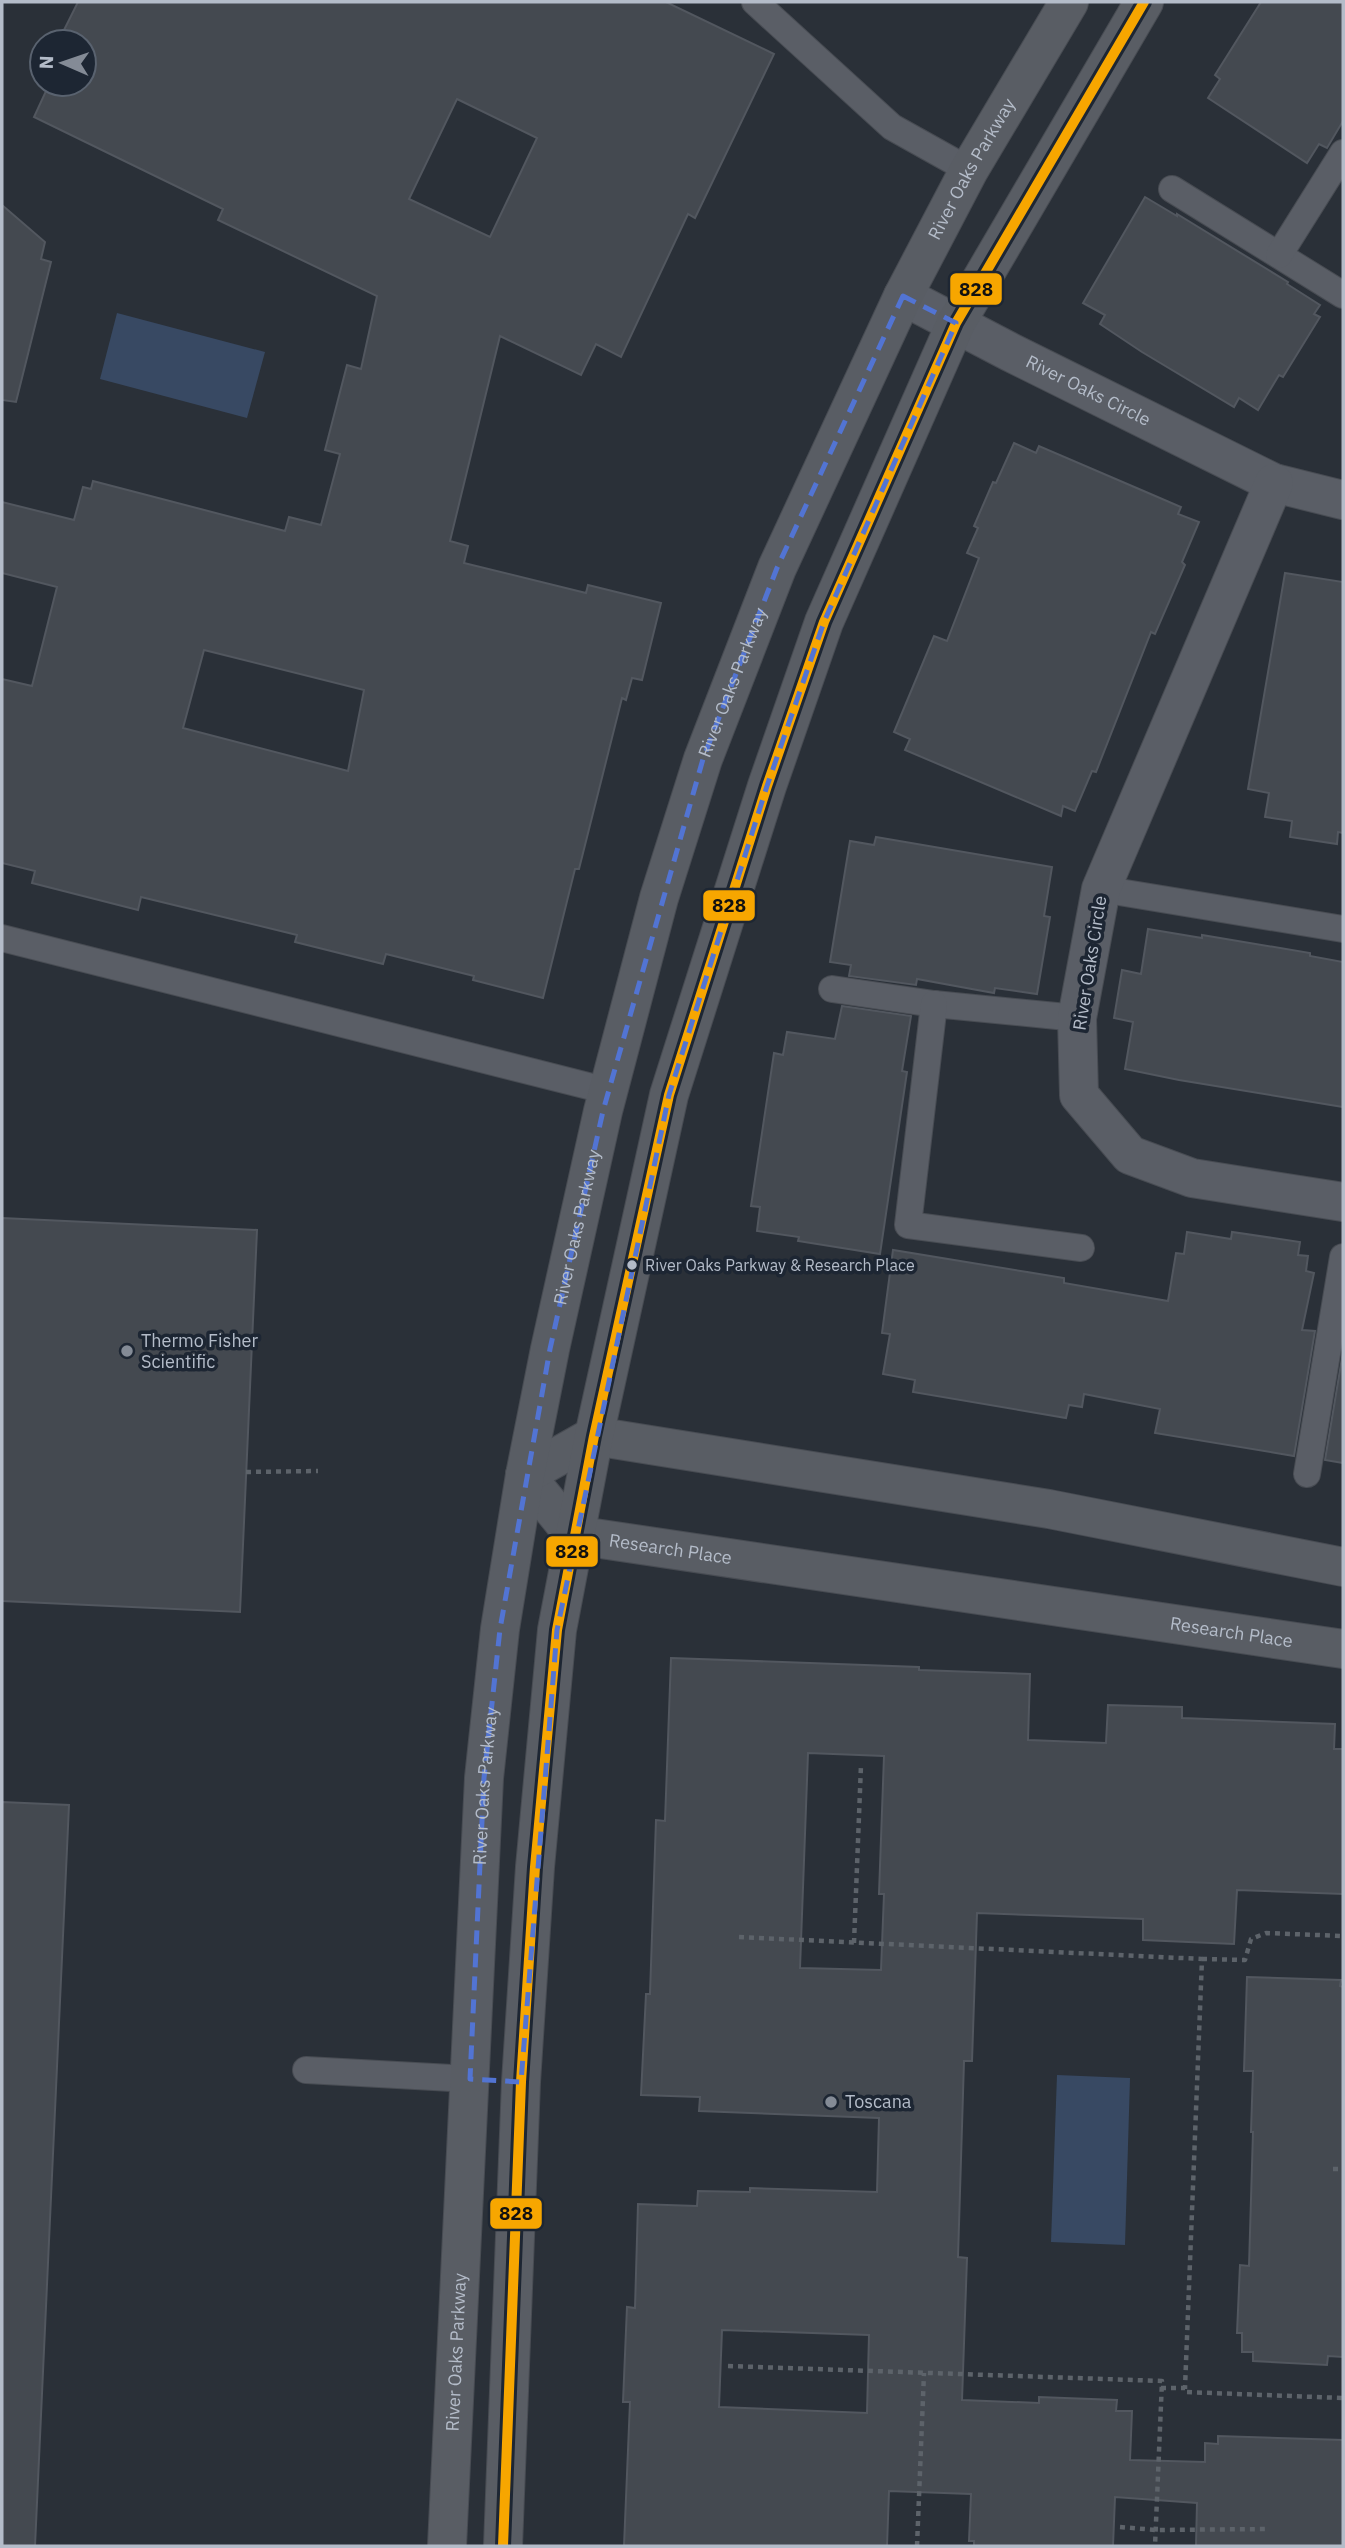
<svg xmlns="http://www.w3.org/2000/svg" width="1345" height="2548" font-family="'IBM Plex Sans',sans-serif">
	<rect width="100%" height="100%" fill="#2a3038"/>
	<g fill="#384963">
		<path d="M 117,313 L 265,352 L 247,418 L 100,379 Z"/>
		<path d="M 1057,2075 L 1130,2078 L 1125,2245 L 1051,2242 Z"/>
	</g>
	<g fill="#444950" stroke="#52575f" stroke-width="2" fill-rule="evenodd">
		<path d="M 78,2 L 666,2 L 774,54 L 695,218 L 688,214 L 621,357 L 596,344 L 581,375 L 500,336 L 450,541 L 468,546 L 464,563 L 586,593 L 588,585 L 661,603 L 642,680 L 632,678 L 626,700 L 622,698 L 579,869 L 575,869 L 543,998 L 473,980 L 474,976 L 386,954 L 383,964 L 295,942 L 297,935 L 141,897 L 138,910 L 32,883 L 35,871 L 2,863 L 2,679 L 32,686 L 57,587 L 2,573 L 2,502 L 74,520 L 83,487 L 91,489 L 93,481 L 285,531 L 289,517 L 321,525 L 340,454 L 325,450 L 347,365 L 361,369 L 377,296 L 218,220 L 223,209 L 34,117 L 47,89 L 38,84 L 42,75 L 42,84 L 84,84 L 84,42 L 58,42 ZM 457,99 L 537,138 L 490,237 L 409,199 ZM 204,650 L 364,690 L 348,771 L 183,728 Z"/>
		<path d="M 1261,2 L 1343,2 L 1343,121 L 1327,148 L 1319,144 L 1307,163 L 1208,98 L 1220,79 L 1215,75 Z"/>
		<path d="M 1145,197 L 1177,216 L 1177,214 L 1288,282 L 1287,284 L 1320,305 L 1314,314 L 1320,317 L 1283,377 L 1279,375 L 1258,410 L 1239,398 L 1234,407 L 1142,352 L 1100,324 L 1105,315 L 1083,303 Z"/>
		<path d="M 2,205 L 45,242 L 41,259 L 51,262 L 16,402 L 2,400 Z"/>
		<path d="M 1014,443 L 1036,453 L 1039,446 L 1146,492 L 1181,507 L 1178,514 L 1199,522 L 1182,562 L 1185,565 L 1155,634 L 1151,632 L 1096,772 L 1092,771 L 1075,811 L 1063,806 L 1061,816 L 905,750 L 910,739 L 894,732 L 934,636 L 947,641 L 979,558 L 967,553 L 978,528 L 974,526 L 993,482 L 996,483 Z"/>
		<path d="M 1285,573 L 1343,582 L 1343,833 L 1338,832 L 1337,844 L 1290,837 L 1292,821 L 1265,817 L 1269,793 L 1248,789 Z"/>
		<path d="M 876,837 L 1052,867 L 1044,916 L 1050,917 L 1037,994 L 995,988 L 994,993 L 917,979 L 916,985 L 849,976 L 851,965 L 830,962 L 850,841 L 874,845 Z"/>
		<path d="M 1148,929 L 1202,938 L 1202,935 L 1310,953 L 1310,956 L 1343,962 L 1343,1107 L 1179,1080 L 1125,1069 L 1133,1022 L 1114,1018 L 1122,970 L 1141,974 Z"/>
		<path d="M 842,1006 L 911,1016 L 902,1071 L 907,1072 L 880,1254 L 798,1241 L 799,1237 L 757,1231 L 760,1207 L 751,1206 L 774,1053 L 783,1055 L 787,1032 L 835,1039 Z"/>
		<path d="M 2,1218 L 257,1230 L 240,1612 L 2,1601 Z"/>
		<path d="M 1187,1232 L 1231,1239 L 1232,1232 L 1300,1242 L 1298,1255 L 1308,1256 L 1306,1271 L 1314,1273 L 1302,1330 L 1315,1331 L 1294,1456 L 1155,1433 L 1160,1409 L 1084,1394 L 1082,1407 L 1069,1405 L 1066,1418 L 913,1392 L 915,1380 L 883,1374 L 890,1334 L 882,1333 L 893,1250 L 1064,1278 L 1064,1283 L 1168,1301 L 1176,1253 L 1184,1254 Z"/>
		<path d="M 1343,1352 L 1343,1463 L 1325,1460 Z"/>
		<path d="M 671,1658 L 919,1667 L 919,1670 L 1030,1674 L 1028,1740 L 1106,1743 L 1108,1705 L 1182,1707 L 1182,1718 L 1335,1724 L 1334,1749 L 1343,1749 L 1343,1894 L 1237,1890 L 1234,1944 L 1143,1940 L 1143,1919 L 977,1913 L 972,2061 L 964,2061 L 958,2257 L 967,2258 L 962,2400 L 1039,2403 L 1039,2397 L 1117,2400 L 1116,2411 L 1132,2411 L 1130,2460 L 1205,2462 L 1205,2443 L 1218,2444 L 1218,2436 L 1343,2440 L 1343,2546 L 1196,2546 L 1197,2503 L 1115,2497 L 1113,2546 L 974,2546 L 974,2541 L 969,2541 L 971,2494 L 889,2491 L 887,2546 L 624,2546 L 630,2402 L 623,2402 L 627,2307 L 635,2308 L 638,2204 L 697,2206 L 698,2191 L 750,2192 L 750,2188 L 877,2192 L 879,2118 L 699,2111 L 700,2097 L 641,2095 L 646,1994 L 650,1994 L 656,1820 L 665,1821 ZM 808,1753 L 884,1756 L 879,1894 L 884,1894 L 881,1970 L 800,1968 ZM 722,2330 L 869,2335 L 867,2413 L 719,2407 Z"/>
		<path d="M 2,1802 L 69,1805 L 35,2546 L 2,2546 Z"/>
		<path d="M 1247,1977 L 1341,1980 L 1340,1986 L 1343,1987 L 1343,2357 L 1328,2356 L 1327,2365 L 1253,2361 L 1253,2352 L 1242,2352 L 1242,2333 L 1237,2333 L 1240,2265 L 1249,2266 L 1253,2132 L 1251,2132 L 1253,2071 L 1244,2071 Z"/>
	</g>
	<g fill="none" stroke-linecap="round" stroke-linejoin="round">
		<defs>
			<g id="lane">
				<path d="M 755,2 L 892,127 L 969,170"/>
				<path d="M 1172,189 L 1343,295"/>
				<path d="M 1279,255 L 1343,153"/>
				<path d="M 1101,889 L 1343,929"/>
				<path d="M 2,938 L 608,1091"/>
				<path d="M 832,989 L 934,1004 L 1077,1018"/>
				<path d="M 934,1004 L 908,1225 L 1081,1248"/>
				<path d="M 1307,1474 L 1343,1257"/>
				<path d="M 306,2070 L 470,2079"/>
			</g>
			<g id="street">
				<path id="s1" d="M 903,296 L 1010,352 L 1274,483 L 1343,500"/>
				<path d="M 1274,483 L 1101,889 L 1077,1018 L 1079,1095 L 1130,1155 L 1192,1178 L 1343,1202"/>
			</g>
			<g id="secondary">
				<path id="s2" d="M 525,1475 L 574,1535 L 1343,1649"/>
				<path d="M 525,1475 L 594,1436 L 1049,1509 L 1343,1567"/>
				<path id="s3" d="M 447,2546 L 484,1778 L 500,1629 L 525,1475 L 550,1349 L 603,1111 L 659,898 L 703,759 L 777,568 L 903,296 L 969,170 L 1069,2"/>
				<path d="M 503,2546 L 521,2082 L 535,1867 L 557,1630 L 594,1436 L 669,1095 L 767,786 L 824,622 L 956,323 L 1144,2"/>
			</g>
		</defs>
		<use href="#lane" stroke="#484c53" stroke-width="28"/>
		<use href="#street" stroke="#484c53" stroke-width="40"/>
		<use href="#secondary" stroke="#484c53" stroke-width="40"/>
		<g stroke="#5d636a" stroke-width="4.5" stroke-dasharray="5 5" stroke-linecap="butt">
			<path d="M 246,1472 L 318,1471"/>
			<path d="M 739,1937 L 1202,1959 L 1185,2388"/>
			<path d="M 854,1943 L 861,1765"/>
			<path d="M 1202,1959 L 1245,1960 L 1251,1939 L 1266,1933 L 1343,1936"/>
			<path d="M 1333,2169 L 1343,2169"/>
			<path d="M 728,2366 L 1162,2381 L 1155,2546"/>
			<path d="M 1161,2388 L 1185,2388 L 1185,2392 L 1343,2398"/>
			<path d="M 1120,2527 L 1156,2530 L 1269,2529"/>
			<path d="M 917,2546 L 924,2373"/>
		</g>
		<use href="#lane" stroke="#5a5e66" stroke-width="26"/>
		<use href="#street" stroke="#5a5e66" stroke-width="38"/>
		<use href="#secondary" stroke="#595d64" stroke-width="38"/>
		<defs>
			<path id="bus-1" d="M 503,2546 L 521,2082 L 535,1867 L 557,1630 L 594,1436 L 669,1095 L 767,786 L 824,622 L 956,323 L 1144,2"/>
		</defs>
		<use href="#bus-1" stroke="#1d2633" stroke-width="16"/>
		<use href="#bus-1" stroke="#f7a600" stroke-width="10"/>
	</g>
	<path fill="none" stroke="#5274d3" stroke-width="5" stroke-dasharray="14 9" stroke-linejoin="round" d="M 903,296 L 956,323 L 824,622 L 767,786 L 669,1095 L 557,1630 L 521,2082 L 470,2079 L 484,1778 L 500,1629 L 550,1349 L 603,1111 L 703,759 L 777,568 Z"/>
	<circle fill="#b4bcc9" stroke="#1d2633" stroke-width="2.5" cx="632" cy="1265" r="6"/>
	<g fill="#848b96" stroke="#1d2633" stroke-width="2.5">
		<circle cx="127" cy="1351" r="7"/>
		<circle cx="831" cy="2102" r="7"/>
	</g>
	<g text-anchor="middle" stroke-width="7" stroke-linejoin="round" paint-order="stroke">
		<g font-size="16" fill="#b4bcc9" stroke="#1d2633" text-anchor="start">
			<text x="645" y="1271">River Oaks Parkway &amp; Research Place</text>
		</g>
		<g font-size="18" fill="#b4bcc9" stroke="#1d2633">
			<text dy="6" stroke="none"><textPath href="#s3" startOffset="2462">River Oaks Parkway</textPath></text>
			<text dy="6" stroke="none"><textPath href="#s1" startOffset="208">River Oaks Circle</textPath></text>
			<text dy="6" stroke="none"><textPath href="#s3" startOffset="1895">River Oaks Parkway</textPath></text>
			<text transform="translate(1090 963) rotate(-81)" y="6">River Oaks Circle</text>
			<text dy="6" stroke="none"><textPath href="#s3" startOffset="1328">River Oaks Parkway</textPath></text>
			<text dy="6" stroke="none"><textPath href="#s2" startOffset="175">Research Place</textPath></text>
			<text dy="6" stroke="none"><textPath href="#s2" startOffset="742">Research Place</textPath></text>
			<text dy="6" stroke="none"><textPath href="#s3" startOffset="761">River Oaks Parkway</textPath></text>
			<text dy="6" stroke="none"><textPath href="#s3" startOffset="194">River Oaks Parkway</textPath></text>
		</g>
		<g font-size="18" fill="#b4bcc9" stroke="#1d2633" text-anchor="start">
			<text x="141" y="1347">Thermo Fisher<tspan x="141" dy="21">Scientific</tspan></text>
			<text x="845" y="2108">Toscana</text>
		</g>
	</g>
	<g stroke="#1d2633" stroke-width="2.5">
		<rect x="949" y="272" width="54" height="34" rx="7" fill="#f7a600"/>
		<rect x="702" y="889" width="54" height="33" rx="7" fill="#f7a600"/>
		<rect x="545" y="1535" width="54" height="33" rx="7" fill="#f7a600"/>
		<rect x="489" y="2197" width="54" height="33" rx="7" fill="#f7a600"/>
	</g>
	<g font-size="19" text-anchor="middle" font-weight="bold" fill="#111">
		<text x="976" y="296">828</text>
		<text x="729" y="912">828</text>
		<text x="572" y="1558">828</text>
		<text x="516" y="2220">828</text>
	</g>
	<rect width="1345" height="2548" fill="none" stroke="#b4bcc9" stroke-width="7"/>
	<g transform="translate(63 63) rotate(272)"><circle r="33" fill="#1d2633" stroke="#59626f" stroke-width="2"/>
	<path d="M0-5L12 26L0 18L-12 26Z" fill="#848b96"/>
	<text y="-10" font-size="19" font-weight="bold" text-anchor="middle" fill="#b4bcc9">N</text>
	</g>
</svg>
